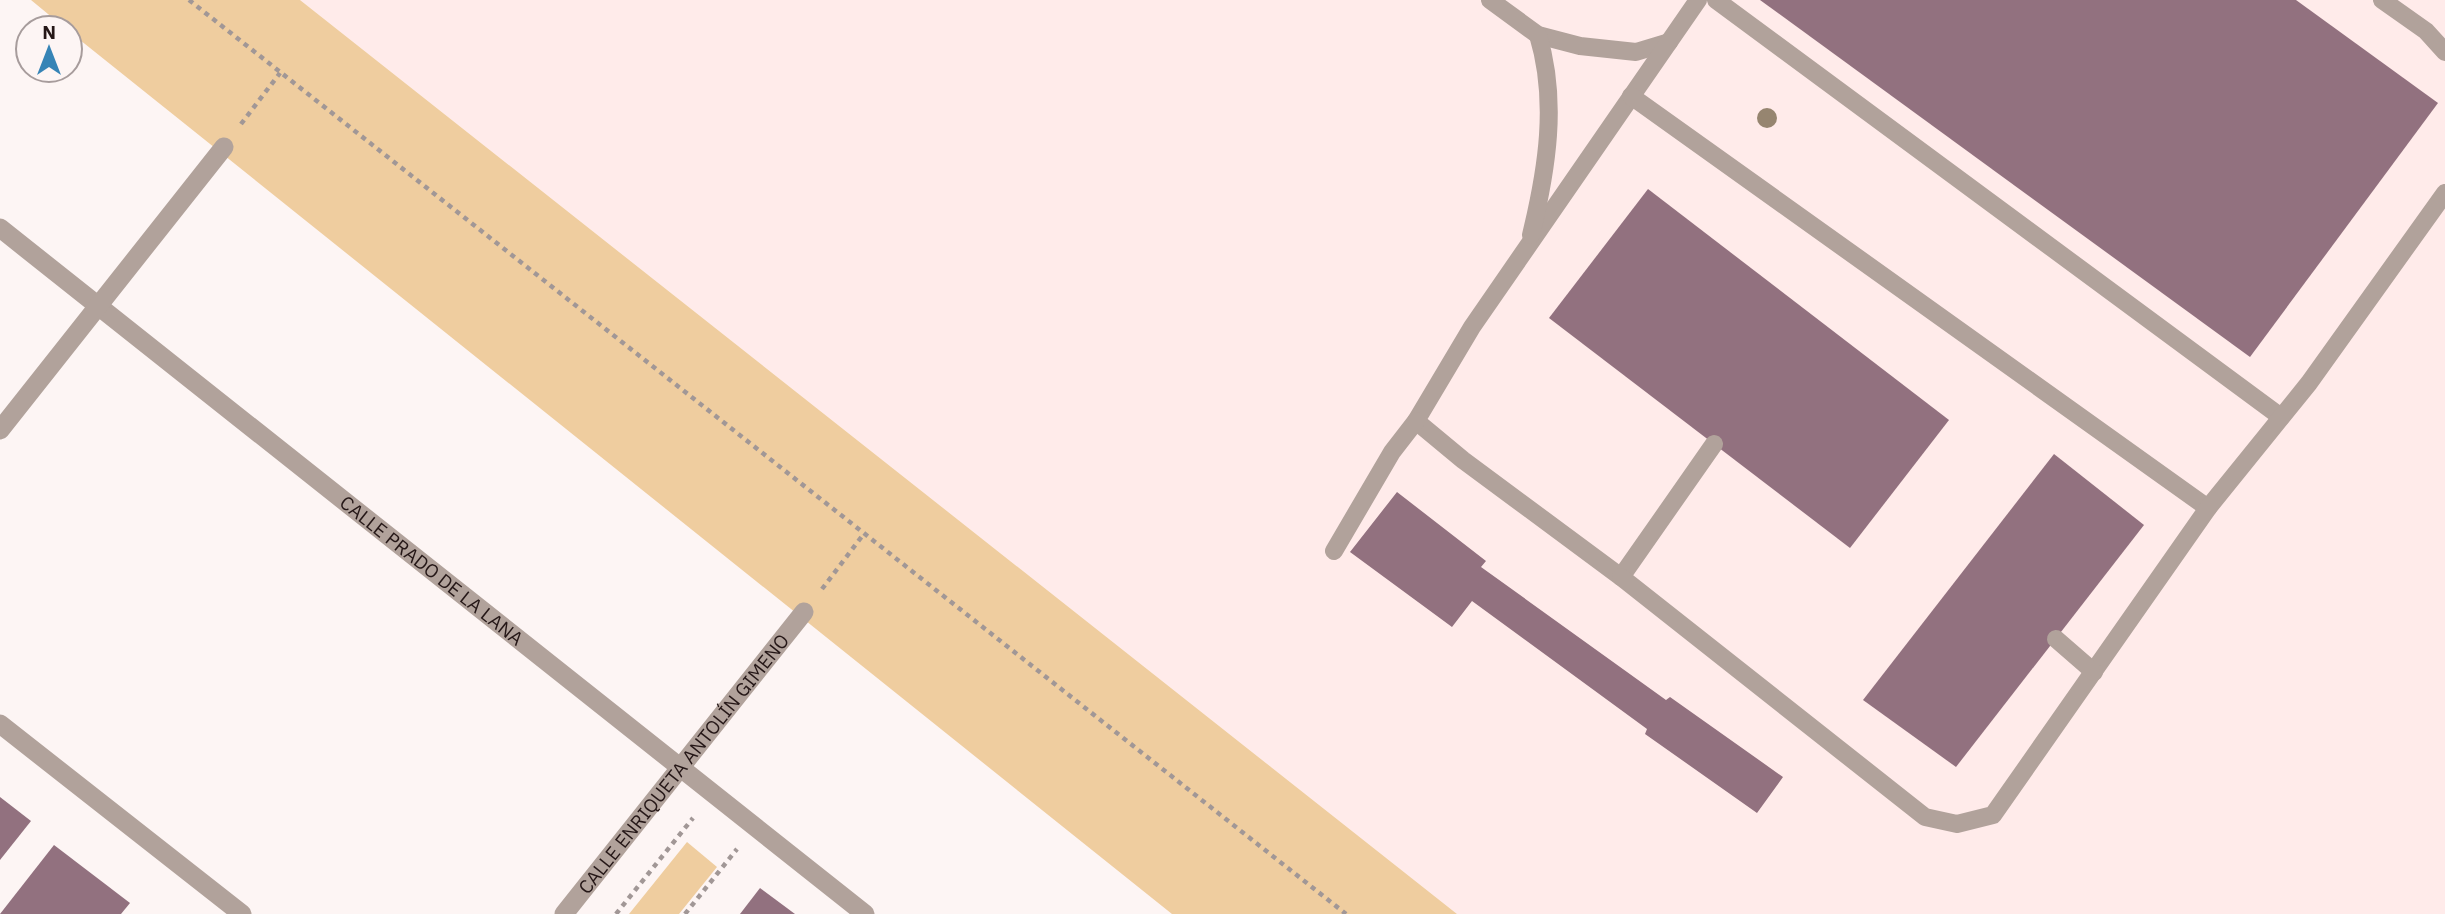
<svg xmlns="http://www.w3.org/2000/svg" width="2445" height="914" font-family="'IBM Plex Sans',sans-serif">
	<rect width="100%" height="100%" fill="#fdf5f4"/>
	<path fill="#ffebea" d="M 300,0 L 2445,0 L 2445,914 L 1457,914 Z"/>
	<g fill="#efcd9f">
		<path d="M 31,0 L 300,0 L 1457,914 L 1172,914 L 70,32 L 70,28 L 65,28 Z"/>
		<path d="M 687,842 L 717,867 L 679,914 L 629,914 Z"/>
	</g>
	<g fill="#92717f">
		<path d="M 1760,0 L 2296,0 L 2438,103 L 2250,357 Z"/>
		<path d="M 1648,189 L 1949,420 L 1850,548 L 1549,318 Z"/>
		<path d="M 2054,454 L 2144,525 L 1956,767 L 1863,700 Z"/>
		<path d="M 1397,492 L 1486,561 L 1481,567 L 1666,700 L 1670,697 L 1783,777 L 1757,813 L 1645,734 L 1647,729 L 1472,601 L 1452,627 L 1350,552 Z"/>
		<path d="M 0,797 L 31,821 L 0,860 Z"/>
		<path d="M 54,845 L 130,903 L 121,914 L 0,914 Z"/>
		<path d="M 760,888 L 795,914 L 740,914 Z"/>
	</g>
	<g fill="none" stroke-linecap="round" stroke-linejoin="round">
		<g stroke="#a19796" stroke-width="4.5" stroke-dasharray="5 5" stroke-linecap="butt">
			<path d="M 189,0 L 1346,914"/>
			<path d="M 241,124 L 280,73"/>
			<path d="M 822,589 L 863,535"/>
			<path d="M 616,914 L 693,818"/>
			<path d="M 685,914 L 737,849"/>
		</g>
		<g stroke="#b1a29b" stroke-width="18">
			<path d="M 1490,0 L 1538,35 L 1580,46 L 1636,52 L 1669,42"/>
			<path d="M 1698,0 L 1472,327 L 1416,421 L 1463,460 L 1621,577 L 1714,444"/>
			<path d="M 1716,0 L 2281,417"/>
			<path d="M 2382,0 L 2426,31 L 2445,52"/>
			<path d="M 1631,96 L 2208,508"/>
			<path d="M 1531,235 C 1547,169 1558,101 1538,35"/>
			<path d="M 1334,551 L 1392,452 L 1416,421"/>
			<path d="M 1621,577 L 1925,817 L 1957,824 L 1993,815 L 2208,508 L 2309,383 L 2445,193"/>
			<path d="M 2056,639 L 2094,672"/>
		</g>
		<g stroke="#b1a29b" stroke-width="19">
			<path id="s1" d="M 0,228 L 865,914"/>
			<path d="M 0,430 L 224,147"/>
			<path d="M 0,724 L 242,914"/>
			<path id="s2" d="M 564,914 L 804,612"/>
		</g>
	</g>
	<circle fill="#968570" cx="1767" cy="118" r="10"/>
	<g text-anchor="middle" stroke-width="6" stroke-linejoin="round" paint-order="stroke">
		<g font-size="19" fill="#251717" stroke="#fdf5f4">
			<text dy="7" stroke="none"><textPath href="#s1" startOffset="551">CALLE PRADO DE LA LANA</textPath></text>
			<text dy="7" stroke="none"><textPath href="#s2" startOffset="192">CALLE ENRIQUETA ANTOLÍN GIMENO</textPath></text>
		</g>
	</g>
	<g transform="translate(49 49)"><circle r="33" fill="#fdf5f4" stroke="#a79c9c" stroke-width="2"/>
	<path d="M0-5L12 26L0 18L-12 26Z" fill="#3684b6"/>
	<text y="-10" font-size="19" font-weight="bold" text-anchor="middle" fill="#251717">N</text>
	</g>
</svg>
